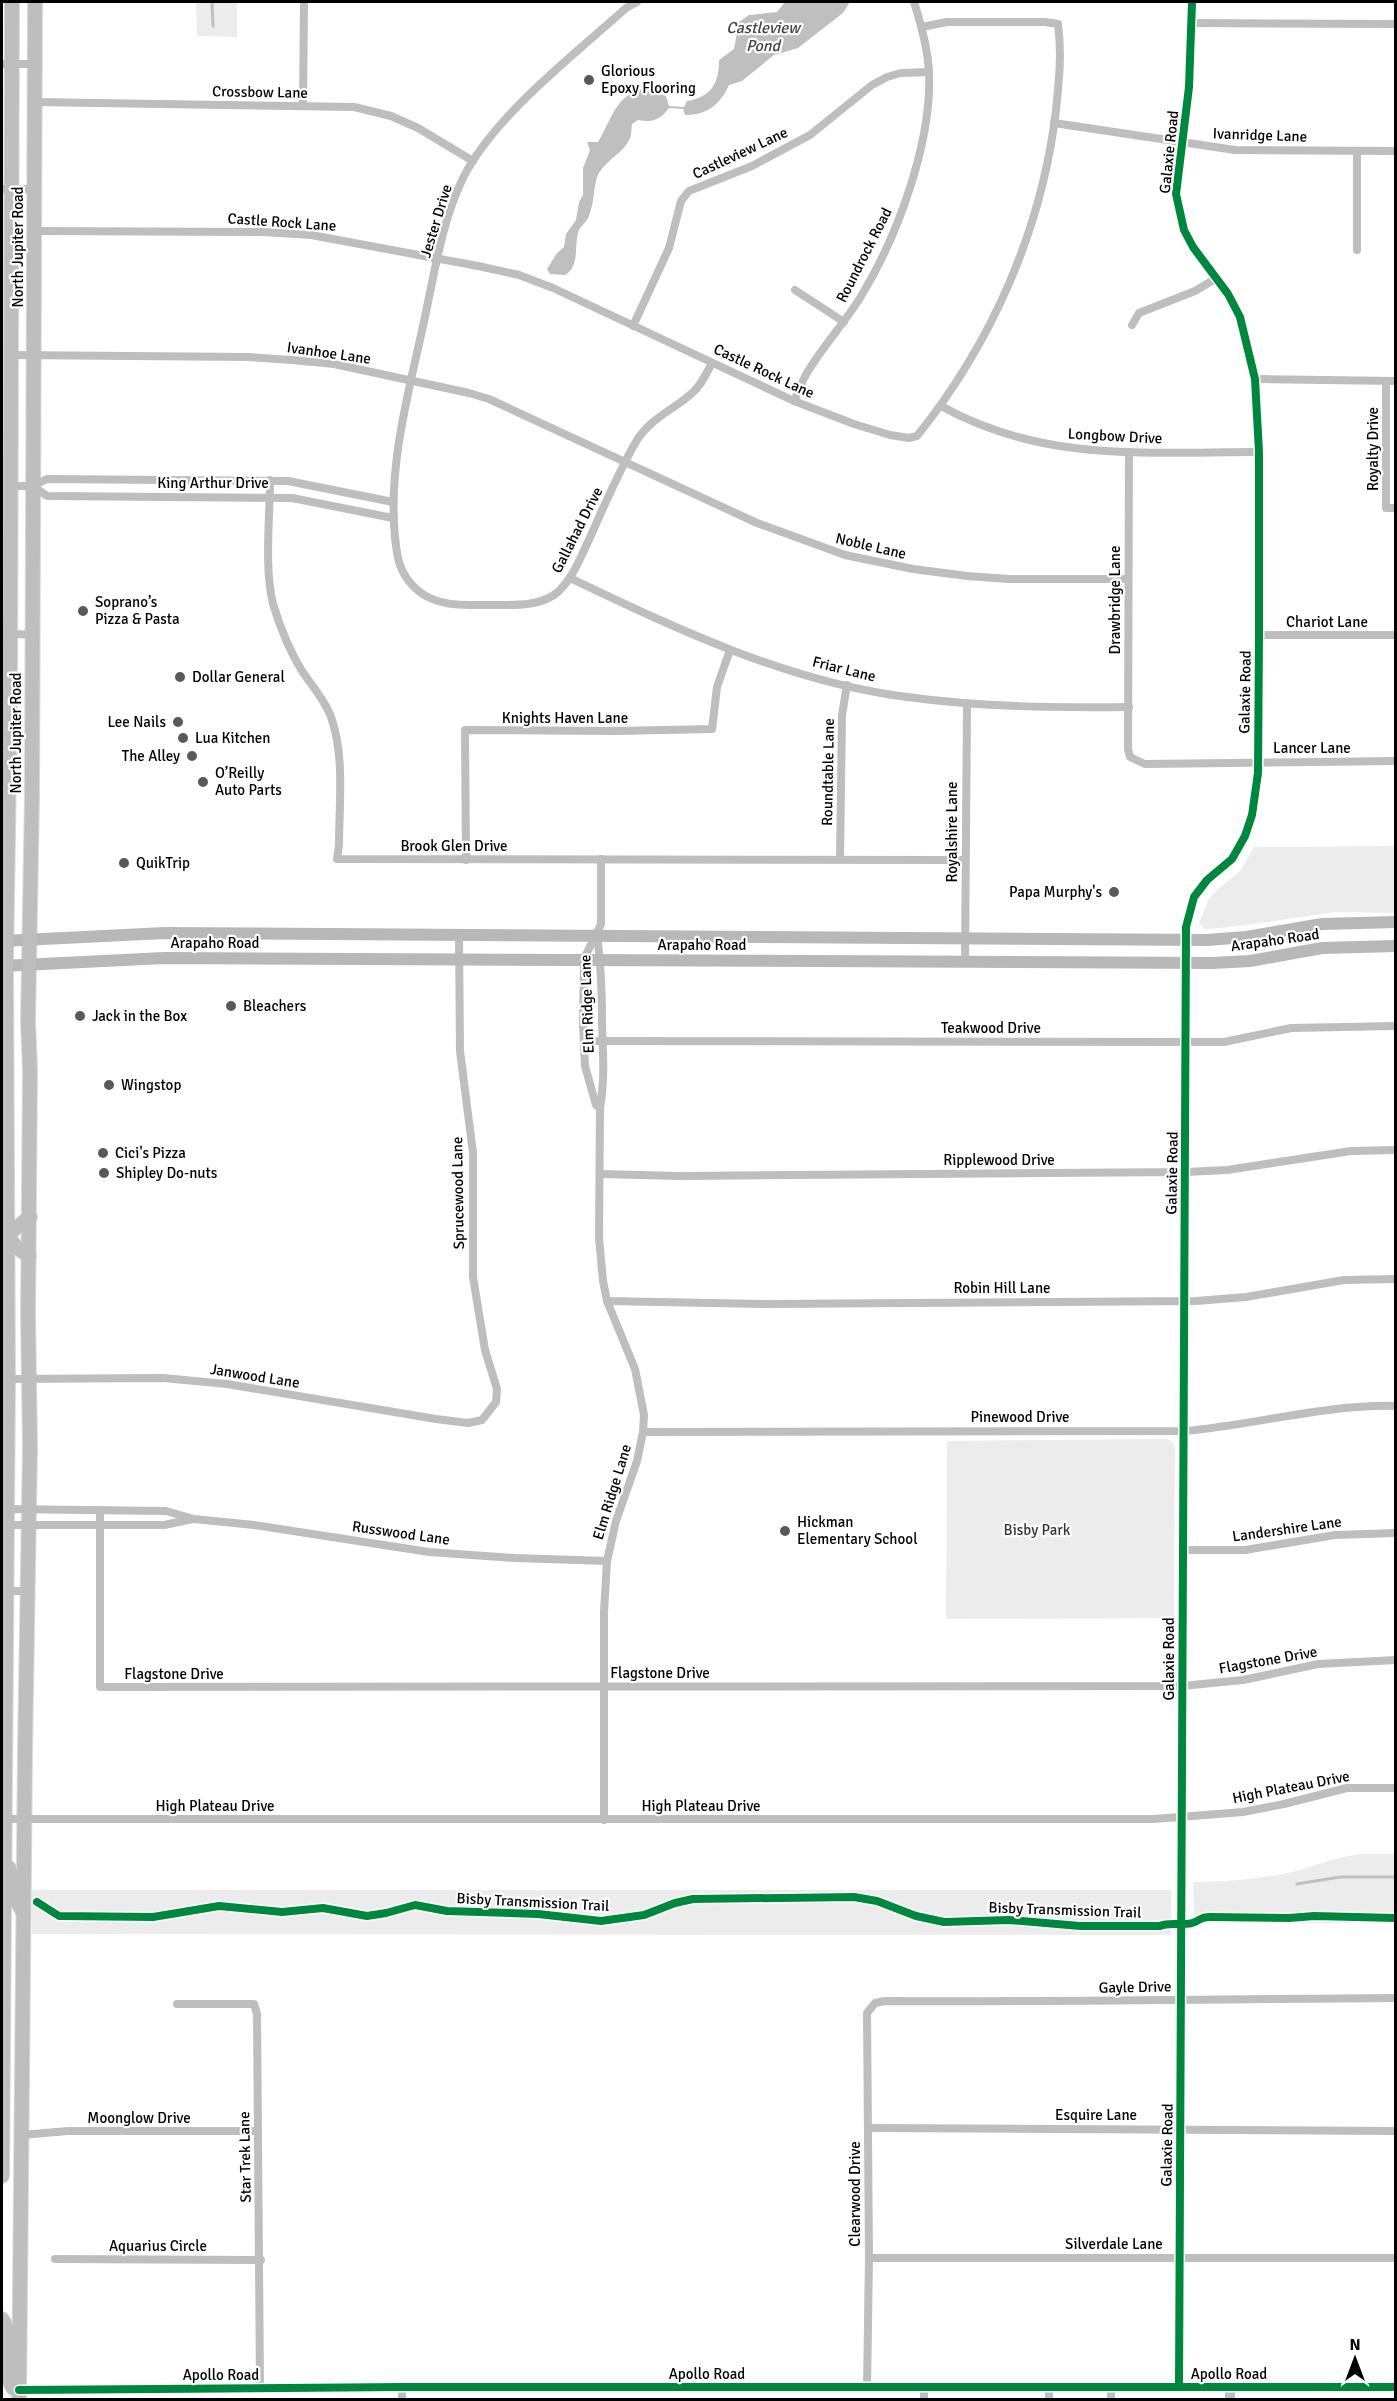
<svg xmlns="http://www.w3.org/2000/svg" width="1397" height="2401" font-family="Signika,sans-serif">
	<rect width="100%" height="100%" fill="#fff"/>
	<g fill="#ececec">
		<path d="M 196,2 L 237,2 L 237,37 L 197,36 Z"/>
		<path d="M 1395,846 L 1395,913 L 1335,912 L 1232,927 L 1204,929 L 1199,923 L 1208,900 L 1217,890 L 1241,870 L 1254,847 Z"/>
		<path d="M 1167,1439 L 1173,1442 L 1175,1449 L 1174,1615 L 1172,1618 L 946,1619 L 947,1441 Z"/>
		<path d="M 1360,1854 L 1395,1854 L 1395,1923 L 1194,1923 L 1193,1882 C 1226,1882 1260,1879 1292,1872 C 1315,1866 1336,1857 1360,1854 Z"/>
		<path d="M 32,1890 L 1171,1890 L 1171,1935 L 32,1934 Z"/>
	</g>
	<path fill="#bfbfbf" d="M 785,2 L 850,2 L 843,13 L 798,48 L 774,55 L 742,81 L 729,85 C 720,105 707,115 685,115 L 683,109 L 669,108 C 660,120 652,123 638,120 L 632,124 C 631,130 632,137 628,142 C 619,157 600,163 596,181 C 593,194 594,205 588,218 C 585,224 580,226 578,233 C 574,248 580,266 565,275 L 550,274 L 547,269 L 557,253 L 564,247 L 566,234 L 576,220 L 579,202 L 583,195 L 583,168 L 590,150 L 587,142 L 598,142 C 615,114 615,91 655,87 L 660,94 L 666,96 L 669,106 L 684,107 L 687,101 C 711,97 719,84 719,60 L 734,49 L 739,22 L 749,15 L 777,12 Z"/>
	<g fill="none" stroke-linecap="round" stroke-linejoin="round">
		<g stroke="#bfbfbf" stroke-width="3">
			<path d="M 212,2 L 213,26"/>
			<path d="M 1297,1884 L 1340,1877 L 1396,1877"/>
		</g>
		<defs>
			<g id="primary">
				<path d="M 29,1256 L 16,1247 L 7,1235 L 30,1217"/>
				<path d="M 9,1868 L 14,1896 L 23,1912"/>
				<path d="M 2,2176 L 8,1379 L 6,966 L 10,702 L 12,2"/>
				<path d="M 2,2319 C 16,2340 0,2368 13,2388 L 19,2390"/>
				<path d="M 19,2400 L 25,1751 L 30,1447 L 28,1314 L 30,1070 L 28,1021 L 32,796 L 35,2"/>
			</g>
		</defs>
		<use href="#primary" stroke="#dbdbdb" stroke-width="16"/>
		<g stroke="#bebebe" stroke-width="8">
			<path d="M 637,2 L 626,8 C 573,56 495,115 463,178 C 441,223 434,277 423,326 C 408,395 388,466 395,537 C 396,548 397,560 402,570 C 417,600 444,606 475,605 C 501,604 539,610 559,591 C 573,577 579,561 587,544 C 603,509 618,472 637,440 C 651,418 673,410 691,394 C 701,386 706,374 712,363"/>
			<path d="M 1192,23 L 1396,24"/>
			<path d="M 2,64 L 35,64"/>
			<path d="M 34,102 L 354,107 L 391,116 L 418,128 L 473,161"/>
			<path d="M 303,106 L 304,2"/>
			<path d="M 1054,123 L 1235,150 L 1396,151"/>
			<path d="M 2,189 L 34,189"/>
			<path d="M 34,231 L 263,232 L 311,235 L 478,266 L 519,275 L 553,288 L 794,401 L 854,424 L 890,435 L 909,438 L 917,436 C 992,343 1042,229 1056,110 C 1059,81 1062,53 1058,24 L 1045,22 L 947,22 L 922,27"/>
			<path d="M 1357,250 L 1357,151"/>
			<path d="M 795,290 L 844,322"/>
			<path d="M 1132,325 L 1139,313 L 1195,291 L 1217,278"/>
			<path d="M 633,326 L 669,248 L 681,201 L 689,191 L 752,166 L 810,135 L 872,85 L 887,77 L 901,73 L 929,72"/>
			<path d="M 11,355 L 248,357 L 292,360 L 334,364 L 469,393 L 489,399 L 757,523 L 845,555 L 913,569 L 967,576 L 1009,579 L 1128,579"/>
			<path d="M 1255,379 L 1396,381"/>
			<path d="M 1386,381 L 1386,508 L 1396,508"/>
			<path d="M 794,401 C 799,390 803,378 810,368 C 825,344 845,322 860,298 C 897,238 932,143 929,73 C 928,48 921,24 914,2"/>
			<path d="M 941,406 C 1044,463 1146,452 1259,452"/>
			<path d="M 1129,452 L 1128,749 L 1130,757 L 1145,764 L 1396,761"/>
			<path d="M 270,480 C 270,518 264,567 273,604 C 280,627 289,650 302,671 C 312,686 325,700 331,717 C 345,756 339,804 339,845 L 337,859 L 965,860"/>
			<path d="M 10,486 L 33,486 L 47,479 L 288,481 L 393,502"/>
			<path d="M 33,486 L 47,496 L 292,498 L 393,518"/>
			<path d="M 570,578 C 677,629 788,682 907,697 C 981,707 1055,708 1129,707"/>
			<path d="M 2,633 L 32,635"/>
			<path d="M 1259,635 L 1396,635"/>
			<path d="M 840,859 L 842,715 L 847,685"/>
			<path d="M 466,860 L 465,730 L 616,731 L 712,729 L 717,687 L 730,650"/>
			<path d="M 597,935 C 601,964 602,994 602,1024 C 603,1052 605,1080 600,1108 L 599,1238 L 603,1281 L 607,1301 L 635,1369 L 644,1415 L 643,1432 L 637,1461 L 616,1521 L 607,1561 L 604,1612 L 604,1820"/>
			<path d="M 965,962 L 967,703"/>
			<path d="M 584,1041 L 1224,1042 L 1291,1028 L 1396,1026"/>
			<path d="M 600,1108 L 596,1105 L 585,1066 L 583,1022 L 584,959 L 601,924 L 601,859"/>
			<path d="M 600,1174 L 680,1176 L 1185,1172 L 1227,1170 L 1351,1151 L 1396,1150"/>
			<path d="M 607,1301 L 766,1304 L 1196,1301 L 1246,1297 L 1344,1280 L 1396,1279"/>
			<path d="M 8,1379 L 163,1378 L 227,1384 L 436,1419 L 468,1423 L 482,1420 L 496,1402 L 497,1389 L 485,1350 L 473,1277 L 473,1153 L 460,1051 L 459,935"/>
			<path d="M 643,1432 L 1185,1431 C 1254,1425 1327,1404 1396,1406"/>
			<path d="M 6,1509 L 166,1511 L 194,1519 L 254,1525 L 429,1552 L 515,1558 L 607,1561"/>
			<path d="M 100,1510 L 100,1687 L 1182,1686 L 1243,1680 L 1318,1664 L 1396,1660"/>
			<path d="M 6,1525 L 164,1525 L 193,1519"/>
			<path d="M 1183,1550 L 1245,1550 L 1335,1535 L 1396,1533"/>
			<path d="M 2,1591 L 28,1591"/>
			<path d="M 4,1819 L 1154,1819 L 1243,1812 L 1284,1804 L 1347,1788 L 1396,1788"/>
			<path d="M 177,2004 L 254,2004 L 257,2014 L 260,2388"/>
			<path d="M 868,2128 L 1396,2131"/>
			<path d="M 21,2135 L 68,2131 L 257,2131"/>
			<path d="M 869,2258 L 1396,2258"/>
			<path d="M 55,2259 L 261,2260"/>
			<path d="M 867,2387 L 869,2258 L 867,2013 L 875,2003 L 885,2001 C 1056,2002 1225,1999 1396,1998"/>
			<path d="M 924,2387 L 924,2400"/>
			<path d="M 1049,2387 L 1049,2400"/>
			<path d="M 402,2400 L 402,2387"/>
			<path d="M 1111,2400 L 1111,2387"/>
		</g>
		<g stroke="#bebebe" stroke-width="10">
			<path d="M 1179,2387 L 1186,927 L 1194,897 L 1207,880 L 1232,859 L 1245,836 L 1252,815 L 1258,773 L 1259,635 L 1259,452 L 1255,379 L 1240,317 L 1228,294 L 1193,247 L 1184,230 L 1176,194 L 1189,87 L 1192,2"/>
			<path d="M 1230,2387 L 1230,2400"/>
			<path d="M 19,2390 L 402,2387 L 1396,2387"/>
		</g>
		<g stroke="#b8b8b8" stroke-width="12">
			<path d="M 2,941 L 165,933 L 1207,940 L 1246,937 L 1322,924 L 1396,922"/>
			<path d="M 2,966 L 164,958 L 1212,963 L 1250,961 L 1322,948 L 1396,946"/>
		</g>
		<use href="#primary" stroke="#bebebe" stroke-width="14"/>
		<defs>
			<g id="cycleway">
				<path d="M 37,1902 L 59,1916 L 153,1917 L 219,1906 L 282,1912 L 323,1908 L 367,1916 L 386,1913 L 415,1905 L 447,1911 L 538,1914 L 601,1921 L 644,1915 L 675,1903 L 693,1899 L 854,1897 L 877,1901 L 916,1916 L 944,1922 L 1009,1920 L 1080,1926 L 1160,1926 C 1171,1921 1185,1927 1195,1922 C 1201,1919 1202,1917 1209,1917 L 1289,1918 L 1314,1916 L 1396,1918"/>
				<path d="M 1179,2387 L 1186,927 L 1194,897 L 1207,880 L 1232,859 L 1245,836 L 1252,815 L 1258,773 L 1259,635 L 1259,452 L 1255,379 L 1240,317 L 1228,294 L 1193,247 L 1184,230 L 1176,194 L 1189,87 L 1192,2"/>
				<path d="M 19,2390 L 402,2387 L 1396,2387"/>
			</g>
		</defs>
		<use href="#cycleway" stroke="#fff" stroke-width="11"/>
		<use href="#cycleway" stroke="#00873e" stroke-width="8"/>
	</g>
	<g fill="#595959" stroke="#fff" stroke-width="2">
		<circle cx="589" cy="80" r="6"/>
		<circle cx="83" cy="611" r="6"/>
		<circle cx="180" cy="677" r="6"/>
		<circle cx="178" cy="722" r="6"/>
		<circle cx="183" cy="738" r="6"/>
		<circle cx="192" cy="756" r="6"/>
		<circle cx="203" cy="782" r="6"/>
		<circle cx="124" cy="863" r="6"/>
		<circle cx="1114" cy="892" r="6"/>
		<circle cx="231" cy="1006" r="6"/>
		<circle cx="80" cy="1016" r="6"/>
		<circle cx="109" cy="1085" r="6"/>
		<circle cx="103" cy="1153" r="6"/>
		<circle cx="104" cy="1173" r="6"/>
		<circle cx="785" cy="1531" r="6"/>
	</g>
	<g text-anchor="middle" stroke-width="4.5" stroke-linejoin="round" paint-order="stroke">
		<g font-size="15" fill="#000" stroke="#fff" text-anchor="start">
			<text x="601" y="76">Glorious<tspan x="601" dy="17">Epoxy Flooring</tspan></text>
			<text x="95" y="607">Soprano’s<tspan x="95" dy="17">Pizza &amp; Pasta</tspan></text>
			<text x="192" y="682">Dollar General</text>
			<text x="166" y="727" text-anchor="end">Lee Nails</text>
			<text x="195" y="743">Lua Kitchen</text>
			<text x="180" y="761" text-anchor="end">The Alley</text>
			<text x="215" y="778">O’Reilly<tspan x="215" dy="17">Auto Parts</tspan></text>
			<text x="136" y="868">QuikTrip</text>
			<text x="1102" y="897" text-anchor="end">Papa Murphy's</text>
			<text x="243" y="1011">Bleachers</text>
			<text x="92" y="1021">Jack in the Box</text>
			<text x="121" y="1090">Wingstop</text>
			<text x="115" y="1158">Cici's Pizza</text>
			<text x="116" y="1178">Shipley Do-nuts</text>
			<text x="797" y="1527">Hickman<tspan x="797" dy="17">Elementary School</tspan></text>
		</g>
		<g font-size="15" fill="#000" stroke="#fff">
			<text transform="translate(260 92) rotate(1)" y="5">Crossbow Lane</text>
			<text transform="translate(1260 135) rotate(2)" y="5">Ivanridge Lane</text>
			<text transform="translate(1169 152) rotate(-84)" y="5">Galaxie Road</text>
			<text transform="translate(740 153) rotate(-25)" y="5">Castleview Lane</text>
			<text transform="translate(436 221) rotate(-73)" y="5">Jester Drive</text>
			<text transform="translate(282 222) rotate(4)" y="5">Castle Rock Lane</text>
			<text transform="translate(18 247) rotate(-90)" y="5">North Jupiter Road</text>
			<text transform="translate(864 255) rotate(-63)" y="5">Roundrock Road</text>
			<text transform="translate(329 353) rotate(8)" y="5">Ivanhoe Lane</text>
			<text transform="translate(764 371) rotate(25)" y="5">Castle Rock Lane</text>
			<text transform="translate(1115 436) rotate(3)" y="5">Longbow Drive</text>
			<text transform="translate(1373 449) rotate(-90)" y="5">Royalty Drive</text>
			<text x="213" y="488">King Arthur Drive</text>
			<text transform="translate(577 530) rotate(-63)" y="5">Gallahad Drive</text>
			<text transform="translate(871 546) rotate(13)" y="5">Noble Lane</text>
			<text transform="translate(1115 600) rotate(-90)" y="5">Drawbridge Lane</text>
			<text x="1327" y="627">Chariot Lane</text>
			<text transform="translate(844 669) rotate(14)" y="5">Friar Lane</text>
			<text transform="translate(1245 692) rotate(-89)" y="5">Galaxie Road</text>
			<text x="565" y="723">Knights Haven Lane</text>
			<text transform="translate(16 733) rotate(-90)" y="5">North Jupiter Road</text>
			<text x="1312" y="753">Lancer Lane</text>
			<text transform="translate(828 772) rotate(-89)" y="5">Roundtable Lane</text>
			<text transform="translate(952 832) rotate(-90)" y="5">Royalshire Lane</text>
			<text x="454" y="851">Brook Glen Drive</text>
			<text transform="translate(1275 940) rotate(-8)" y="5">Arapaho Road</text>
			<text x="215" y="948">Arapaho Road</text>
			<text x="702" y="950">Arapaho Road</text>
			<text transform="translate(587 1004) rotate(-92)" y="5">Elm Ridge Lane</text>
			<text x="991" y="1033">Teakwood Drive</text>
			<text x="999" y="1165">Ripplewood Drive</text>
			<text transform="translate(1172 1173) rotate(-89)" y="5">Galaxie Road</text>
			<text transform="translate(458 1193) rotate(-91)" y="5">Sprucewood Lane</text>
			<text x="1002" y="1293">Robin Hill Lane</text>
			<text transform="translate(255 1376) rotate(9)" y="5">Janwood Lane</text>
			<text x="1020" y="1422">Pinewood Drive</text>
			<text transform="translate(612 1492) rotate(-73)" y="5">Elm Ridge Lane</text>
			<text transform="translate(1287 1529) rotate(-8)" y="5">Landershire Lane</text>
			<text transform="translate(401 1533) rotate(8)" y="5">Russwood Lane</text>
			<text transform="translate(1169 1659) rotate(-90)" y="5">Galaxie Road</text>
			<text transform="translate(1268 1660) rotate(-10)" y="5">Flagstone Drive</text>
			<text x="660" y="1678">Flagstone Drive</text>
			<text x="174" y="1679">Flagstone Drive</text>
			<text transform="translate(1291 1787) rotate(-11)" y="5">High Plateau Drive</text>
			<text x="215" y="1811">High Plateau Drive</text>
			<text x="701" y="1811">High Plateau Drive</text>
			<text transform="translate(533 1902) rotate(3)" y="5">Bisby Transmission Trail</text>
			<text transform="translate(1065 1910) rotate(2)" y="5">Bisby Transmission Trail</text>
			<text transform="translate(1135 1987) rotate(-1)" y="5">Gayle Drive</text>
			<text x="1096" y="2120">Esquire Lane</text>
			<text x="139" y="2123">Moonglow Drive</text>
			<text transform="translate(1167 2145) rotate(-89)" y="5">Galaxie Road</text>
			<text transform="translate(245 2157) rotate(-91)" y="5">Star Trek Lane</text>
			<text transform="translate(855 2194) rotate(-90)" y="5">Clearwood Drive</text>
			<text x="1114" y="2249">Silverdale Lane</text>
			<text x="158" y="2251">Aquarius Circle</text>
			<text x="707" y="2379">Apollo Road</text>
			<text x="1229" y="2379">Apollo Road</text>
			<text x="221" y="2380">Apollo Road</text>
		</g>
		<g font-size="15" fill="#333" stroke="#fff">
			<text x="1037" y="1535">Bisby Park</text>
		</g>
		<g font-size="16" font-style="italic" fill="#444" stroke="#fff">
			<text x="763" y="33">Castleview<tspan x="763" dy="18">Pond</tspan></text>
		</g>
	</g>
	<rect width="1397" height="2401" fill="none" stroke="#000000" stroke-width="6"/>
	<g transform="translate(1355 2359)" stroke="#ffffff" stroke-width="4.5" paint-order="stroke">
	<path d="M0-4.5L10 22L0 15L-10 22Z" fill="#000000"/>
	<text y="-9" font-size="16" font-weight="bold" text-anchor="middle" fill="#000000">N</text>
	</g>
</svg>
